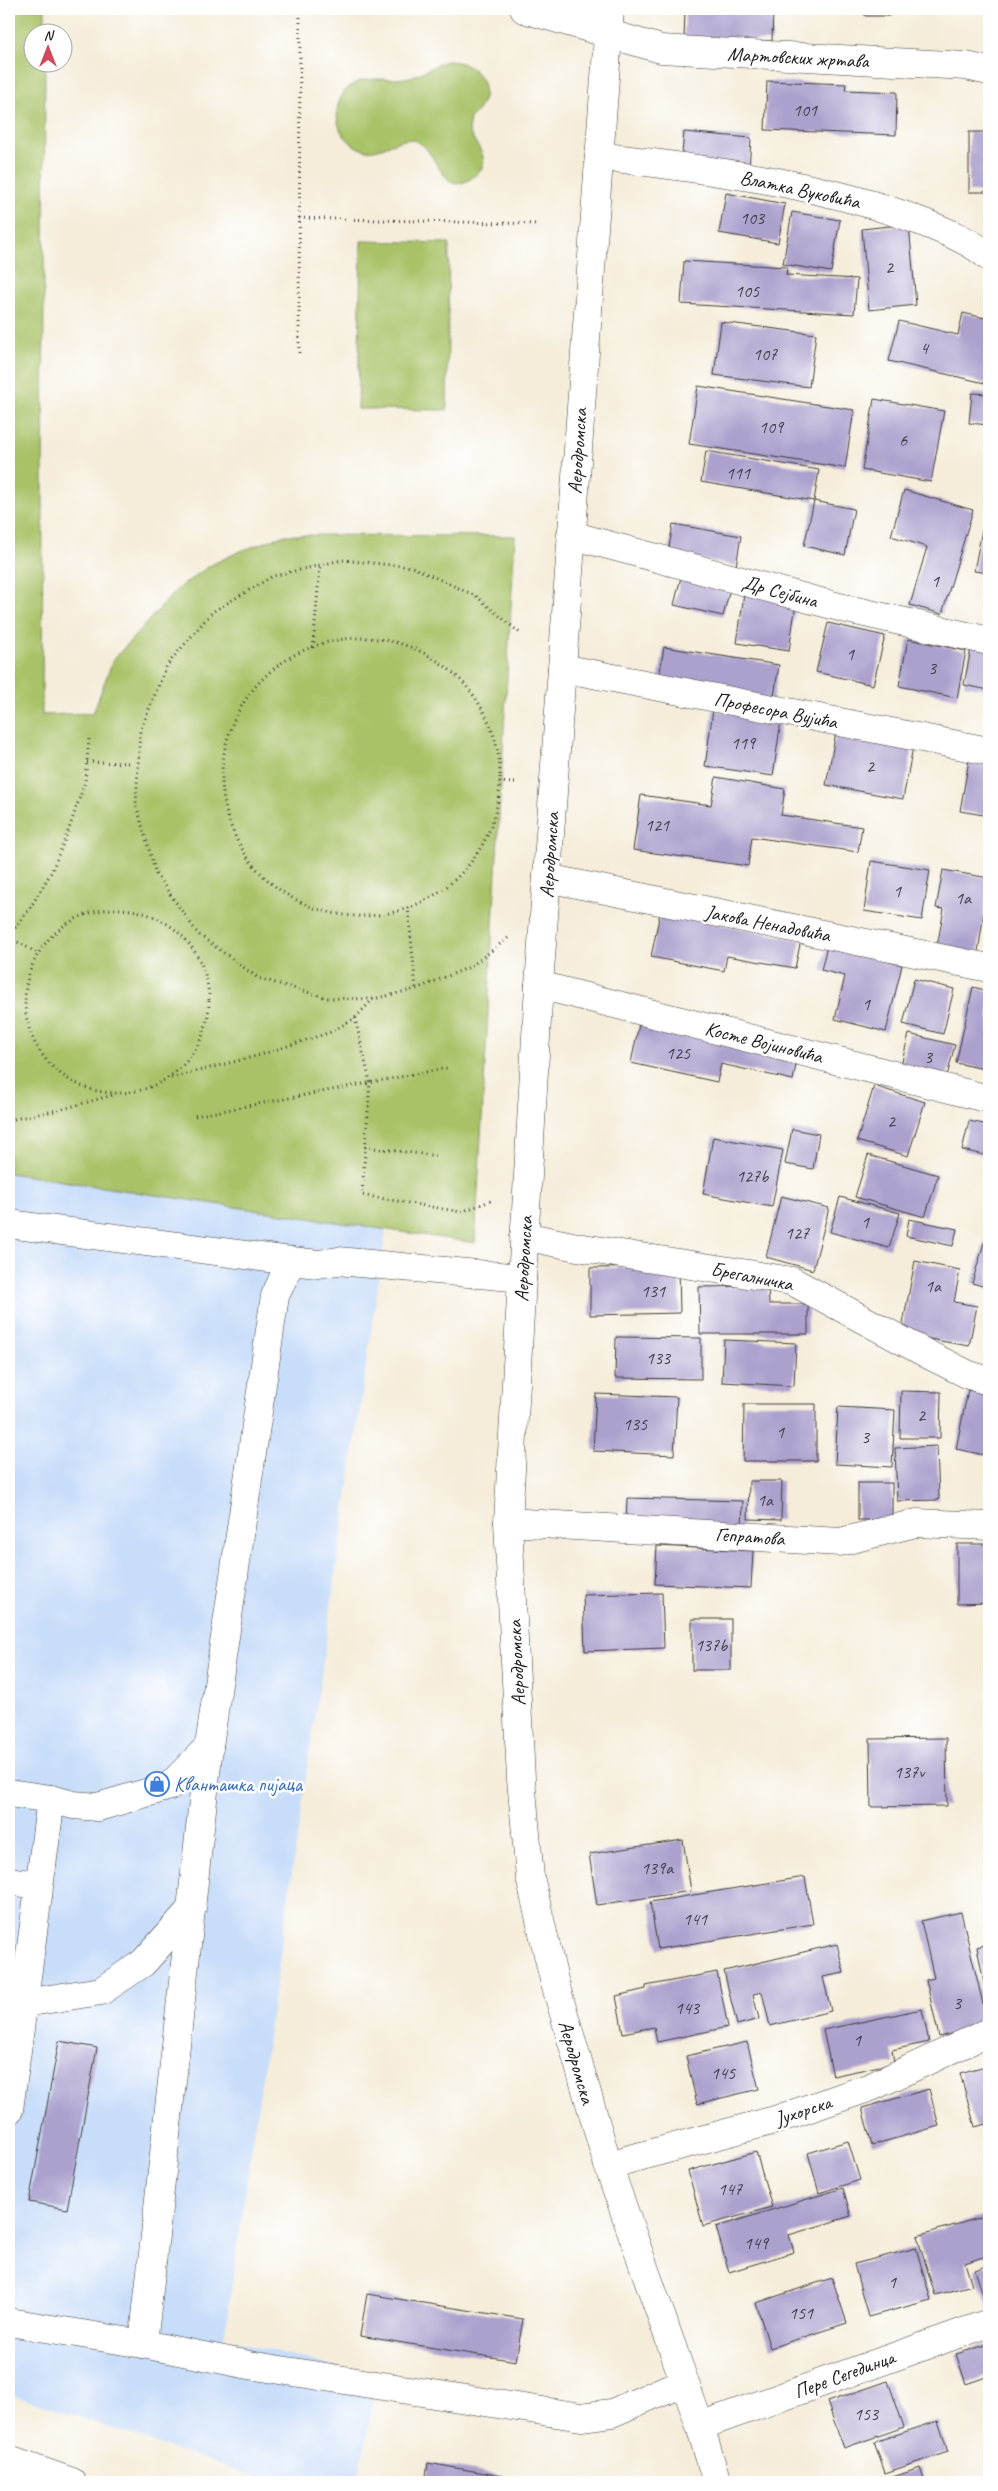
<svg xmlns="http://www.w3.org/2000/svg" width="998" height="2491" font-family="Caveat,sans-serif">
	<rect width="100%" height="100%" fill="#fff"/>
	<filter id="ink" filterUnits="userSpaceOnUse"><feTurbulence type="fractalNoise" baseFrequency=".02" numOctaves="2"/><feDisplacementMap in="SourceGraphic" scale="10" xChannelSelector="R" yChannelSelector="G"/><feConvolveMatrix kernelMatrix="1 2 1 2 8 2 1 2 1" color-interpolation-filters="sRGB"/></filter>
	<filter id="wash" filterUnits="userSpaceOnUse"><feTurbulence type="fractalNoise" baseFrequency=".0096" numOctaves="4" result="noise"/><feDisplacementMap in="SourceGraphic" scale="20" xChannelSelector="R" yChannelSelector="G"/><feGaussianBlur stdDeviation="1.12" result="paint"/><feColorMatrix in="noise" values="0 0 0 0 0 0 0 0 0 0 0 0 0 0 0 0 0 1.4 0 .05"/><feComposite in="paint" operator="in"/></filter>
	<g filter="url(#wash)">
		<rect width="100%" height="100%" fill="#f5edda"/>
		<path fill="#c8ddf9" d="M 9,1173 L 386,1230 L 224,2338 L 378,2378 L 358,2482 L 272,2482 L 9,2394 Z"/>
		<g fill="#a9c267" stroke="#626f42">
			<path d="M 9,9 L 45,9 L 45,32 L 32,32 L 32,62 L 45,63 L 42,715 L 93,713 L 113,660 L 178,588 L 211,565 L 238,552 L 285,535 L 515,536 L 475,1243 L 9,1173 Z"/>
			<path d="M 447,61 C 481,61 499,95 470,118 C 470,121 468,126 469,129 C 471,144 499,160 472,178 C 443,198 437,153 420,143 C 397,129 379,164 352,144 C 347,139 341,134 339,126 C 336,115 336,104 343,94 C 358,71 387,83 410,77 C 424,73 434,64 447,61 Z"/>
			<path d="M 361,241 L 449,243 L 447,410 L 358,409 Z"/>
		</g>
		<g id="blocks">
			<g fill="#aca0cd">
				<path d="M 685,9 L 773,9 L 772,41 L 684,39 Z"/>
				<path d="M 865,9 L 890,9 L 889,16 L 865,16 Z"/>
				<path d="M 767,81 L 846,84 L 845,90 L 897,92 L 896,135 L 765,130 Z"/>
				<path d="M 684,132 L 751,138 L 749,171 L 681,165 Z"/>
				<rect x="969" y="132" width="20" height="60"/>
				<path d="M 726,193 L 785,204 L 778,243 L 719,233 Z"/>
				<path d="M 792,212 L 840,220 L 831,272 L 783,264 Z"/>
				<path d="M 909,224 L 916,305 L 869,310 L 862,229 Z"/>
				<path d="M 684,261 L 787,267 L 786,275 L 857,279 L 854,314 L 681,304 Z"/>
				<path d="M 963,313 L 989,319 L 989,384 L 889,361 L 899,321 L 958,335 Z"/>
				<path d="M 721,322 L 816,334 L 809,387 L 714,375 Z"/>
				<path d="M 698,386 L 854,410 L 845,468 L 689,444 Z"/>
				<path d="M 972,393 L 989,394 L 989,425 L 969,423 Z"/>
				<path d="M 874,399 L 944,411 L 931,482 L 862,470 Z"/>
				<path d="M 706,451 L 819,470 L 814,501 L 854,509 L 845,555 L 804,546 L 814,501 L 701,482 Z"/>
				<path d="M 904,490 L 973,510 L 942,614 L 910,605 L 927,547 L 891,536 Z"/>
				<path d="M 673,524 L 741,536 L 736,566 L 668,553 Z"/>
				<path d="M 983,525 L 989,527 L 989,573 L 974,571 Z"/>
				<path d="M 681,577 L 730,589 L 723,616 L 674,605 Z"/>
				<path d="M 744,594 L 796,603 L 789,651 L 737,643 Z"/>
				<path d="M 828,623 L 885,636 L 873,685 L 816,672 Z"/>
				<path d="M 908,639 L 966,651 L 957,698 L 899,686 Z"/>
				<path d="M 972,643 L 989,646 L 989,690 L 964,685 Z"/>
				<path d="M 664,647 L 779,665 L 773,702 L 658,684 Z"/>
				<path d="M 713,710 L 781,720 L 773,776 L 705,766 Z"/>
				<path d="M 836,732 L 913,747 L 903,799 L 826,785 Z"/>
				<path d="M 969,760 L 989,764 L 989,816 L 960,811 Z"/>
				<path d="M 716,777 L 785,789 L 781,815 L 862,827 L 858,852 L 752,837 L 748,866 L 633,850 L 641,795 L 711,805 Z"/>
				<path d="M 871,861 L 930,870 L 922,920 L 864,911 Z"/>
				<path d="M 943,870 L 989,878 L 977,959 L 936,952 L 944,909 L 936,908 Z"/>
				<path d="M 660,913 L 801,940 L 795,968 L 727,956 L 724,971 L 651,957 Z"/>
				<path d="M 827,946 L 902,965 L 886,1032 L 835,1019 L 845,976 L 821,970 Z"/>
				<path d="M 914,979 L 954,989 L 943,1034 L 903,1024 Z"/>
				<path d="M 973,987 L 989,991 L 989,1070 L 956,1063 Z"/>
				<path d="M 639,1024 L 797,1060 L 793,1080 L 721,1064 L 717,1082 L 631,1063 Z"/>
				<path d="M 909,1034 L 955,1045 L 946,1080 L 900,1069 Z"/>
				<path d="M 874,1086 L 925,1102 L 908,1156 L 857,1141 Z"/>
				<path d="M 969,1121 L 989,1125 L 989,1156 L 962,1150 Z"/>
				<path d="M 792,1129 L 819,1134 L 813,1169 L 785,1164 Z"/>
				<path d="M 713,1137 L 783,1150 L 772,1207 L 703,1194 Z"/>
				<path d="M 868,1155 L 938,1175 L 925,1217 L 855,1197 Z"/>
				<path d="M 781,1196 L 829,1208 L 813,1270 L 766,1257 Z"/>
				<path d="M 840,1197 L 900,1213 L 889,1248 L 830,1232 Z"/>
				<path d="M 909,1219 L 957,1229 L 953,1246 L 906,1236 Z"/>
				<path d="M 984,1243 L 989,1244 L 989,1288 L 972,1283 Z"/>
				<path d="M 915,1261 L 960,1270 L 954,1302 L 977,1306 L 969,1346 L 901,1334 Z"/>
				<path d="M 679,1267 L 680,1313 L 590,1315 L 590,1268 Z"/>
				<path d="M 768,1286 L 769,1304 L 808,1304 L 808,1334 L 700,1334 L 699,1287 Z"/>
				<path d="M 616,1337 L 701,1338 L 701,1379 L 615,1378 Z"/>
				<path d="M 724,1340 L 796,1343 L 794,1386 L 722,1382 Z"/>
				<path d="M 968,1390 L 989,1394 L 989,1456 L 956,1449 Z"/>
				<path d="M 901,1391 L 941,1392 L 940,1438 L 900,1438 Z"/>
				<path d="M 596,1394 L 677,1397 L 674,1455 L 593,1451 Z"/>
				<path d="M 744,1404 L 816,1404 L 816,1461 L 743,1461 Z"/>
				<path d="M 838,1407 L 895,1410 L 892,1467 L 835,1464 Z"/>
				<path d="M 937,1446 L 939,1500 L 897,1501 L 895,1448 Z"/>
				<path d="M 749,1481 L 782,1481 L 781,1520 L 748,1519 Z"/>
				<rect x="858" y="1483" width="34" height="37"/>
				<path d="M 627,1498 L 743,1501 L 742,1529 L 626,1526 Z"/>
				<path d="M 957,1544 L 989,1544 L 989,1603 L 957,1604 Z"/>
				<path d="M 657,1546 L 753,1551 L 751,1588 L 655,1584 Z"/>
				<path d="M 662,1593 L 664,1648 L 585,1651 L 583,1595 Z"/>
				<rect x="692" y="1619" width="39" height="51"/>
				<path d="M 946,1738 L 947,1806 L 871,1807 L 870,1739 Z"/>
				<path d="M 683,1840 L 691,1891 L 597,1905 L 589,1854 Z"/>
				<path d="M 805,1877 L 813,1924 L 658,1949 L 650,1902 Z"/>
				<path d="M 961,1912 L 988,2025 L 939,2037 L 926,1980 L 934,1978 L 921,1921 Z"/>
				<path d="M 837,1944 L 844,1973 L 823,1977 L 831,2011 L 770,2026 L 762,1992 L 753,1994 L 759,2019 L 737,2025 L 724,1971 Z"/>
				<path d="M 989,1944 L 989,2004 L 988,2004 L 977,1947 Z"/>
				<path d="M 717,1972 L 728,2027 L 657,2042 L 654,2027 L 623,2033 L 616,1996 L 646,1989 L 646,1986 Z"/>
				<path d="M 922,2009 L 929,2042 L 892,2050 L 894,2063 L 833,2076 L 823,2030 Z"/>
				<path d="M 59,2041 L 97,2048 L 67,2209 L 29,2202 Z"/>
				<path d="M 747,2042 L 759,2089 L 697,2104 L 686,2056 Z"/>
				<path d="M 989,2065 L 989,2123 L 975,2127 L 960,2073 Z"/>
				<path d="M 929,2089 L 939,2126 L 872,2145 L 862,2108 Z"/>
				<path d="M 848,2141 L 860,2180 L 819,2193 L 808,2153 Z"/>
				<path d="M 756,2152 L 772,2207 L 703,2226 L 688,2171 Z"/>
				<path d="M 843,2188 L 851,2216 L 789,2235 L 794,2252 L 729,2272 L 716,2227 Z"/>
				<path d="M 989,2215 L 989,2255 L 965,2263 L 972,2285 L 935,2295 L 917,2236 Z"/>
				<path d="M 916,2248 L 931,2300 L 868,2317 L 854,2264 Z"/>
				<path d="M 989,2265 L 989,2313 L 975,2270 Z"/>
				<path d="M 832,2278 L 847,2323 L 770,2348 L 756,2303 Z"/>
				<path d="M 367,2294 L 523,2319 L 516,2361 L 360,2336 Z"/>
				<path d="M 989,2344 L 989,2376 L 966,2384 L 956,2354 Z"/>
				<path d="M 888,2381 L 904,2427 L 844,2448 L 827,2402 Z"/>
				<path d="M 938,2421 L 948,2452 L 885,2473 L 874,2442 Z"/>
				<path d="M 428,2463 L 530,2481 L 530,2482 L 425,2482 Z"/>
				<path d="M 920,2468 L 925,2482 L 878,2482 Z"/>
			</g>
		</g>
	</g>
	<g filter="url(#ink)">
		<use href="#blocks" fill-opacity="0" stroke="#3d3b38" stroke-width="1"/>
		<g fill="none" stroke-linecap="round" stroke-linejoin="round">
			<defs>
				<g id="minor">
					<path d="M 524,9 L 661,49 L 966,66 L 989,71"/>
					<path d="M 610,9 L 539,985 L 508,1522 L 521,1779 L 530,1877 L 554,1980 L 608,2165 L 700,2426 L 717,2482"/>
					<path d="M 599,156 C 708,170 820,182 922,222 C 945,231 971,241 989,257"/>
					<path d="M 571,535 L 843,608 L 989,641"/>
					<path d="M 562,668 L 989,751"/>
					<path d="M 547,878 L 989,968"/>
					<path d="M 539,985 L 989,1099"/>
					<path d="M 9,1224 L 291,1261"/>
					<path d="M 524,1236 L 577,1247 L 792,1281 L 929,1355 L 969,1375 L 989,1381"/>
					<path d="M 508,1522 L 840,1542 L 916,1523 L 989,1526"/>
					<path d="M 9,1793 L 51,1799"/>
					<path d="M 9,1881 L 38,1885"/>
					<path d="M 9,2001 L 24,2003 L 101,1991 L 143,1963 L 192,1908"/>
					<path d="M 9,2110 L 51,1799 L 73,1805 L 98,1807 L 170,1786 L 209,1746"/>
					<path d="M 608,2165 L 775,2120 L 871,2087 L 989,2032"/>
					<path d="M 9,2322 L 143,2344 L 249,2365 L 581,2417 L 612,2413 L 683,2382"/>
					<path d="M 143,2344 L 209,1746 L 275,1296 L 291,1261 L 318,1264 L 338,1261 L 522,1278"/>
					<path d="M 700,2426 L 989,2323"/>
					<path d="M 9,2460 L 72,2482"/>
				</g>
			</defs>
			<use href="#minor" stroke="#3d3b38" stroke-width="29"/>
			<g stroke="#3d3b38" stroke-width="3" stroke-dasharray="1 4" stroke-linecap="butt">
				<path d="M 299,218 L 539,224"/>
				<path d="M 299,353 L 300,9"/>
				<circle cx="361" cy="777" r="139"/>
				<path d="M 313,648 L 320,565"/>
				<path d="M 87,762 L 130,763"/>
				<path d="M 499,782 L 515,783"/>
				<path d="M 408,907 L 416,989"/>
				<circle cx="117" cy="1001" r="92"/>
				<path d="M 9,936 L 30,908 L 52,871 L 69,829 L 85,782 L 89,739"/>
				<path d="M 9,937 L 39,954"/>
				<path d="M 508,938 L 470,967 L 416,989 L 373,999 L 328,998 L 258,978 L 198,934 L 156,874 L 136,804 L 140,731 L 167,665 L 212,612 L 273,576 L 342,560 L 412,567 L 476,596 L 521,634"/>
				<path d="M 355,1018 L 370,1082 L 362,1195 L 461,1212 L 493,1200"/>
				<path d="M 171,1078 L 260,1055 L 331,1032 L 355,1018 L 373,999"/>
				<path d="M 195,1116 L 447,1068"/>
				<path d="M 9,1120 L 59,1110 L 113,1095"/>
				<path d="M 365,1147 L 438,1156"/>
			</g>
			<use href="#minor" stroke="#fff" stroke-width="28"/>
		</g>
	</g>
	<defs>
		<symbol id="shop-ring" viewBox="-11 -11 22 22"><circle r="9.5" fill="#fff" stroke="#3f7fe0" stroke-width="1.5"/><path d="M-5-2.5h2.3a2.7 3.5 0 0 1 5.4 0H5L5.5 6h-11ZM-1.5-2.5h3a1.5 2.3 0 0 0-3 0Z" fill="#3f7fe0"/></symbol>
	</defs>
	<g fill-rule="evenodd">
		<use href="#shop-ring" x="143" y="1770" width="28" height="28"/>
	</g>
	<g text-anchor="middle" stroke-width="5" stroke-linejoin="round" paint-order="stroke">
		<g font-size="18" fill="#403d48">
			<text x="805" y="116">101</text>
			<text x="752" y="224">103</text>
			<text x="889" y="273">2</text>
			<text x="747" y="297">105</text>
			<text x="924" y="354">4</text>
			<text x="765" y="360">107</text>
			<text x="771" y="433">109</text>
			<text x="903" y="446">6</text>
			<text x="738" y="479">111</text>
			<text x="935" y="587">1</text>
			<text x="850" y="660">1</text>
			<text x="932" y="674">3</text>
			<text x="743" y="749">119</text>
			<text x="870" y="772">2</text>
			<text x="657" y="831">121</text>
			<text x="897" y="897">1</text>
			<text x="963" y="904">1a</text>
			<text x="866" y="1010">1</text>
			<text x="678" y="1059">125</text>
			<text x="928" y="1063">3</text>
			<text x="891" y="1127">2</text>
			<text x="752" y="1182">127b</text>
			<text x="865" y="1228">1</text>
			<text x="797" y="1239">127</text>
			<text x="933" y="1292">1a</text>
			<text x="653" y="1297">131</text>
			<text x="658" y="1364">133</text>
			<text x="921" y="1421">2</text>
			<text x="635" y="1430">135</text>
			<text x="780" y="1438">1</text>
			<text x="865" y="1443">3</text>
			<text x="765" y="1506">1a</text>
			<text x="711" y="1651">137b</text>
			<text x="909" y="1778">137v</text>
			<text x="657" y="1874">139a</text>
			<text x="695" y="1925">141</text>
			<text x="957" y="2009">3</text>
			<text x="687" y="2014">143</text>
			<text x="857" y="2046">1</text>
			<text x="723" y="2079">145</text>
			<text x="730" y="2195">147</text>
			<text x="756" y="2249">149</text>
			<text x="892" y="2288">1</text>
			<text x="801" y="2319">151</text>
			<text x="866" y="2420">153</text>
		</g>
		<g font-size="20" fill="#1c1c1c" stroke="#fff">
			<text transform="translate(798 57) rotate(3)" y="7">Мартовских жртава</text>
			<text transform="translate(800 189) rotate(12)" y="7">Влатка Вуковића</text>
			<text transform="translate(577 451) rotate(-86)" y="7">Аеродромска</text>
			<text transform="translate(780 591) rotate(15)" y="7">Др Сејбина</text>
			<text transform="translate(776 710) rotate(11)" y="7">Професора Вујића</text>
			<text transform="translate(549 855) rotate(-86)" y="7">Аеродромска</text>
			<text transform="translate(768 923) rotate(11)" y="7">Јакова Ненадовића</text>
			<text transform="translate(764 1042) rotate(14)" y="7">Косте Војиновића</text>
			<text transform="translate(523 1259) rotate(-87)" y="7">Аеродромска</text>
			<text transform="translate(752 1276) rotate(11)" y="7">Брегалничка</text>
			<text transform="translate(750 1536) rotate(4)" y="7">Гепратова</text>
			<text transform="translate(516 1663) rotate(-93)" y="7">Аеродромска</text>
			<text transform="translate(577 2062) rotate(74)" y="7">Аеродромска</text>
			<text transform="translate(803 2110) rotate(-18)" y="7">Јухорска</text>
			<text transform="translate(844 2374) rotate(-20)" y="7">Пере Сегединца</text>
		</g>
		<g font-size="20" fill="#366cbe" stroke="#fff" text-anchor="start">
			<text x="174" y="1791">Кванташка пијаца</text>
		</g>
	</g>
	<rect width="998" height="2491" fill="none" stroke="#fff" stroke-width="30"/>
	<g transform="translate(48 48)"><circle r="24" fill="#ffffff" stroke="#a4a4a4"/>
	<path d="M0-4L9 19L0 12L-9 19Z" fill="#d1495b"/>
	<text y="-8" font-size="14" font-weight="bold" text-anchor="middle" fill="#1c1c1c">N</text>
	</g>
</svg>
